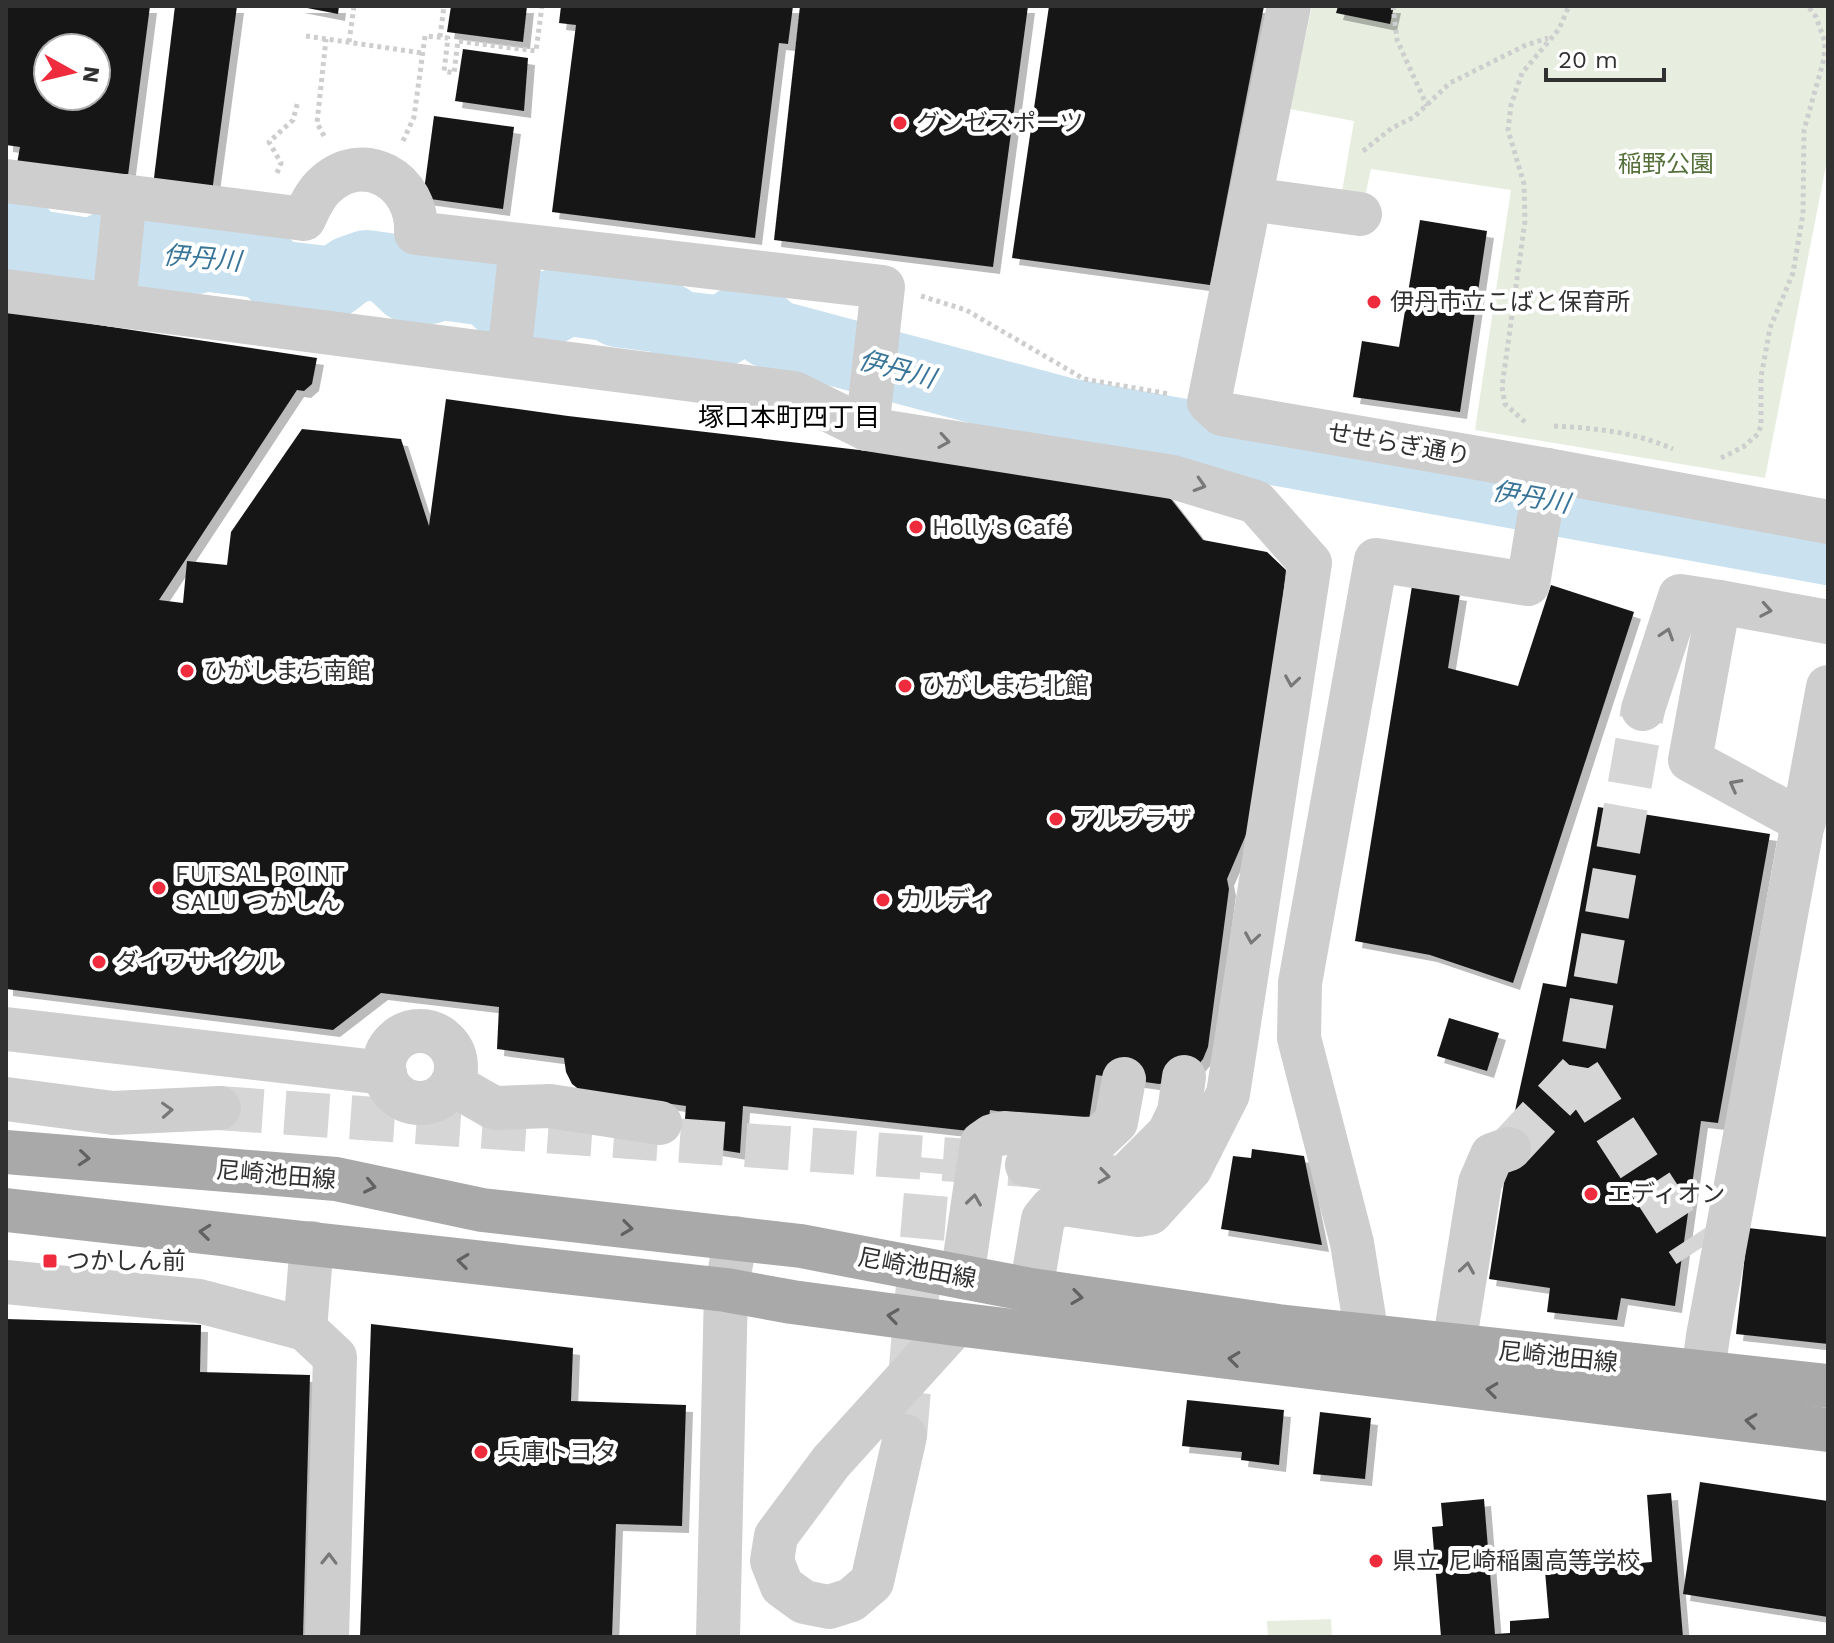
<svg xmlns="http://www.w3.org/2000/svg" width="1834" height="1643" font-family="'Work Sans','Noto Sans JP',sans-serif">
	<defs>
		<filter id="shadow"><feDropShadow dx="7" dy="7" stdDeviation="0" flood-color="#0004"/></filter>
	</defs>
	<rect width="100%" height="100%" fill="#fff"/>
	<g fill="#e7eedf">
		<path d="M 1312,6 L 1828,6 L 1828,155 L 1765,478 L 1475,430 L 1511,190 L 1371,169 L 1364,201 L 1341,198 L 1354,121 L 1290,109 Z"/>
		<path d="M 1331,1619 L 1332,1637 L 1268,1637 L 1267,1621 Z"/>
	</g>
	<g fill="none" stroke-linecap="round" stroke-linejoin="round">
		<path stroke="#cae1ef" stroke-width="70" d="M 6,231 L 23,233 L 32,244 L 95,254 L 105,247 L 197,259 L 203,256 L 266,264 L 275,275 L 335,282 L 349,271 L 366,265 L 387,268 L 407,287 L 430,289 L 436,284 L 493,292 L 498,301 L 554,308 L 563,300 L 613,307 L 617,312 L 670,319 L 673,325 L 724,331 L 735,322 L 766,327 L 768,333 L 1067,413 L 1828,550"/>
	</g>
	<g fill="#181818" fill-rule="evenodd" filter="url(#shadow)">
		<path d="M 6,6 L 150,6 L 127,183 L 16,169 L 20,147 L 6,145 ZM 48,48 L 96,48 L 96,96 L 48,96 Z"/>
		<path d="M 175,6 L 237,6 L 212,192 L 153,186 Z"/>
		<path d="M 297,6 L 339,6 L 338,14 Z"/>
		<path d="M 451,6 L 527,6 L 523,42 L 447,32 Z"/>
		<path d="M 561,6 L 793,6 L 788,44 L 779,43 L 755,238 L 552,212 L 576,25 L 559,23 Z"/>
		<path d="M 800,6 L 1028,6 L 993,267 L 774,240 Z"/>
		<path d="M 1049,6 L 1264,6 L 1210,285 L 1012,258 Z"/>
		<path d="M 1338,6 L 1394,6 L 1390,24 L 1336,13 Z"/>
		<path d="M 463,49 L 528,58 L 524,111 L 455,101 Z"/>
		<path d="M 434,116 L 514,127 L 503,209 L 423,198 Z"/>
		<path d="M 1420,220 L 1487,231 L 1460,412 L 1353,397 L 1362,341 L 1399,347 Z"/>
		<path d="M 6,311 L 317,358 L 312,384 L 304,391 L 297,390 L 159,600 L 183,603 L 187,561 L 227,565 L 231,532 L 302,429 L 401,439 L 429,526 L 446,399 L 568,416 L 1160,485 L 1203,540 L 1267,552 L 1286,570 L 1260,802 L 1227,879 L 1229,889 L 1208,1047 L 1203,1059 L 1195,1069 L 1172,1082 L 1159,1084 L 1096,1075 L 1088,1126 L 990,1110 L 987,1133 L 743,1106 L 740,1153 L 683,1144 L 686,1106 L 581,1091 L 572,1084 L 566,1072 L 564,1058 L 497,1049 L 499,1007 L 381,993 L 333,1030 L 6,989 Z"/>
		<path d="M 1551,585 L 1634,612 L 1513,983 L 1430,955 L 1355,941 L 1412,586 L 1460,594 L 1448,668 L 1518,686 Z"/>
		<path d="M 1598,807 L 1770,834 L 1718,1123 L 1701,1121 L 1675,1306 L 1621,1298 L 1617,1320 L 1547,1312 L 1550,1288 L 1489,1279 L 1516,1106 L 1543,983 L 1566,987 Z"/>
		<path d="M 1449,1018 L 1499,1033 L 1487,1071 L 1437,1056 Z"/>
		<path d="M 1252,1149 L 1304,1156 L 1322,1245 L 1221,1229 L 1233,1156 L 1251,1158 Z"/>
		<path d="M 1748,1228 L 1828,1237 L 1828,1344 L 1736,1334 Z"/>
		<path d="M 6,1319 L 201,1325 L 200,1372 L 310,1375 L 303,1637 L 6,1637 Z"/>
		<path d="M 371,1324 L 573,1348 L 571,1401 L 686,1405 L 682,1526 L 616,1524 L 612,1637 L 360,1637 Z"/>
		<path d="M 1187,1400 L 1284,1410 L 1279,1465 L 1241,1460 L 1242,1452 L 1182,1446 Z"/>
		<path d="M 1320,1412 L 1371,1418 L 1365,1479 L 1313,1474 Z"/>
		<path d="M 1700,1482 L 1828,1501 L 1828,1617 L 1683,1594 Z"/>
		<path d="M 1671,1493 L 1683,1637 L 1441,1637 L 1432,1527 L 1443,1526 L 1441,1503 L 1484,1499 L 1495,1634 L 1510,1633 L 1510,1621 L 1549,1618 L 1545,1571 L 1652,1562 L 1647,1495 Z"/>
	</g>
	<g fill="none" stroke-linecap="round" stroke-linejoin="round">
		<g stroke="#d6d6d6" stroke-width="44" stroke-dasharray="44 22" stroke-linecap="butt">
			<path d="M 1579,1074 L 1695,1252"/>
			<path d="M 219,1108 L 1027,1165"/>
			<path d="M 1509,1149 L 1579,1074 L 1643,709"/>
			<path d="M 905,1436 L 929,1158"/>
		</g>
		<g stroke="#cecece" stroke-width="5" stroke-dasharray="4 4" stroke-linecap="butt">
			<path d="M 1393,6 L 1397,40 L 1427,106"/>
			<path d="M 306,36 L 422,53"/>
			<path d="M 440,37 L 444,6"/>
			<path d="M 349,42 L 354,6"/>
			<path d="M 324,136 L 317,123 L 326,39"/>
			<path d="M 403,141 L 414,117 L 425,36 L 448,38 L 444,71 L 454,73 L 458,41 L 536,51 L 542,6"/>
			<path d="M 1363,151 L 1392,128 L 1414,117 L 1450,83 L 1526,45 L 1548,38"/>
			<path d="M 277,173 L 281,163 L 269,142 L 293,120 L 298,101"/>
			<path d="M 921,296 L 966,310 L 1084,379 L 1169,394"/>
			<path d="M 1525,422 L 1505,404 L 1502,387 L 1525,221 L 1524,184 L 1508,130 L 1511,105 L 1522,73 L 1559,29 L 1569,6"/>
			<path d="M 1554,426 C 1595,428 1635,432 1673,449"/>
			<path d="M 1721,458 L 1743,447 L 1758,434 L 1761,426 L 1761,377 L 1770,328 L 1793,273 L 1803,214 L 1804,130 L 1824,59 L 1825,42 L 1816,17 L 1808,6"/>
		</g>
		<g stroke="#cecece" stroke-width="44">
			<path d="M 1289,6 L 1209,402 L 1222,414 L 1547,470 L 1828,522"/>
			<path d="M 6,181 L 304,219 C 309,208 314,196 323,187 C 363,147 419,181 416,233 L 883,287 L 867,429"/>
			<path d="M 1250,199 L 1360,214"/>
			<path d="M 6,291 L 794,393 L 867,429 L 1173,477 L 1256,502 L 1310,563 L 1228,1094 L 1190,1169 L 1150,1213 L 1138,1215 L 1063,1204 L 1052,1208 L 1043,1219 L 1031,1290"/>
			<path d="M 114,305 L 125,196"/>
			<path d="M 509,356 L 521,246"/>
			<path d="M 1643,709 L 1680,596 L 1719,602"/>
			<path d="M 1804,822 L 1690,760 L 1719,602 L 1828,622"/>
			<path d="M 6,1029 L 385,1073"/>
			<circle cx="420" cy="1067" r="36"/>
			<path d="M 452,1084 L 494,1108 L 550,1106 L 660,1123"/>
			<path d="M 6,1099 L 113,1113 L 219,1108"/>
			<path d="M 1027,1165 L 1123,1179 L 1169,1133 L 1179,1112 L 1184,1077"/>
			<path d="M 962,1277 L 982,1143 L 992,1136 L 1004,1133 L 1085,1139 L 1099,1138 L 1116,1122 L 1124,1079"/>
			<path d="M 6,1282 L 199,1301 L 305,1329 L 335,1357 L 327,1637"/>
			<path d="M 305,1329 L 312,1243"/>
			<path d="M 1367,1336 L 1352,1243 L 1299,1038 L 1300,983 L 1376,560 L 1528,584 L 1547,470"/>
			<path d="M 1454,1345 L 1480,1183 L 1492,1155 L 1509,1149"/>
			<path d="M 1698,1409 L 1708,1336 L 1828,687"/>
			<path d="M 905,1436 L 872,1582 L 851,1600 L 829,1607 L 804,1602 L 782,1586 L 772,1561 L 776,1536 L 831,1462 L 956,1324"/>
			<path d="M 718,1637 L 726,1290 L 736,1238"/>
		</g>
		<g stroke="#a9a9a9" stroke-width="44">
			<path d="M 6,1152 L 336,1179 L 482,1210 L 801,1246 L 1031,1290 L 1278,1326 L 1828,1386"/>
			<path d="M 6,1210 L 726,1290 L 792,1302 L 956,1324 L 1828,1430"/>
		</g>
	</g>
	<defs><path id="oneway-chevron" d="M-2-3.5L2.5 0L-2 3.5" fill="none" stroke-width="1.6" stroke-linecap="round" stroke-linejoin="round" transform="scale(2)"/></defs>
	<g stroke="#787878">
		<use href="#oneway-chevron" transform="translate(944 441) rotate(9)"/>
		<use href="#oneway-chevron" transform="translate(1200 485) rotate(17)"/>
		<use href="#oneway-chevron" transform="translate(1766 610) rotate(10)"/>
		<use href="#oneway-chevron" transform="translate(1667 634) rotate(-72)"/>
		<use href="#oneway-chevron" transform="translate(1292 681) rotate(99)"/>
		<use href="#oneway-chevron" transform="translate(1735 785) rotate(-152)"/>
		<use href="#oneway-chevron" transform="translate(1252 938) rotate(99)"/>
		<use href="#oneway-chevron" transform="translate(167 1110) rotate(-3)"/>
		<use href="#oneway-chevron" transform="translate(1104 1176) rotate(8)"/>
		<use href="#oneway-chevron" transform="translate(974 1200) rotate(-82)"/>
		<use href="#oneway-chevron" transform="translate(1467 1268) rotate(-81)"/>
		<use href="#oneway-chevron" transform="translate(329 1559) rotate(-89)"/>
	</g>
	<g stroke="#616161">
		<use href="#oneway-chevron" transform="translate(84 1158) rotate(5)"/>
		<use href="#oneway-chevron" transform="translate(370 1186) rotate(12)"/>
		<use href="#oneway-chevron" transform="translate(627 1228) rotate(7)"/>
		<use href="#oneway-chevron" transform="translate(205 1232) rotate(-174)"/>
		<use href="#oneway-chevron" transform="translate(463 1261) rotate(-173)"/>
		<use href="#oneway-chevron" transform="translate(1077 1297) rotate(8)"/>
		<use href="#oneway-chevron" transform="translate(893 1316) rotate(-172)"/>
		<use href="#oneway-chevron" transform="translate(1234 1359) rotate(-173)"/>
		<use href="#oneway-chevron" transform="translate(1492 1390) rotate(-173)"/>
		<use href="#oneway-chevron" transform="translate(1751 1421) rotate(-173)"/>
	</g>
	<g fill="#ef2c3d" stroke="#fff" stroke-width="3">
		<circle cx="900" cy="123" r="8"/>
		<circle cx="1374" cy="302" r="8"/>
		<circle cx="916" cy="527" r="8"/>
		<circle cx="187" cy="671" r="8"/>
		<circle cx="905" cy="686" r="8"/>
		<circle cx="1056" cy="819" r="8"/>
		<circle cx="159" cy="888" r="8"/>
		<circle cx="883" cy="900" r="8"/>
		<circle cx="99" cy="962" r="8"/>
		<circle cx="1591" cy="1194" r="8"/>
		<rect x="42" y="1253" width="16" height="16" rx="4"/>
		<circle cx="481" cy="1452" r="8"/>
		<circle cx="1376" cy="1561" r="8"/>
	</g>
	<g text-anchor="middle" stroke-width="8" stroke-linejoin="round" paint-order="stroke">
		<g font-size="24" fill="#313131" stroke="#fff" text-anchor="start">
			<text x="916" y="131">グンゼスポーツ</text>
			<text x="1390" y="310">伊丹市立こばと保育所</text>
			<text x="932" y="535">Holly's Café</text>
			<text x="203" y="679">ひがしまち南館</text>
			<text x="921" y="694">ひがしまち北館</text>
			<text x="1072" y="827">アルプラザ</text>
			<text x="175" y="882">FUTSAL POINT<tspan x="175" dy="28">SALU つかしん</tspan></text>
			<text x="899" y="908">カルディ</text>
			<text x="115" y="970">ダイワサイクル</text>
			<text x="1607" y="1202">エディオン</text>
			<text x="66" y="1269">つかしん前</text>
			<text x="497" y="1460">兵庫トヨタ</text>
			<text x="1392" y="1569">県立 尼崎稲園高等学校</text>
		</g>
		<g font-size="24" fill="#55703b" stroke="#fff">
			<text x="1666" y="172">稲野公園</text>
		</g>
		<g font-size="24" fill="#313131" stroke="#fff">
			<text transform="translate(1399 444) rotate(10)" y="8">せせらぎ通り</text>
			<text transform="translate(276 1175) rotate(5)" y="8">尼崎池田線</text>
			<text transform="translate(917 1268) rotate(11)" y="8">尼崎池田線</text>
			<text transform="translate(1558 1357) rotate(6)" y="8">尼崎池田線</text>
		</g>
		<g font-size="26" font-style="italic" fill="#397599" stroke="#fff">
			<text transform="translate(202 258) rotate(5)" y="9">伊丹川</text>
			<text transform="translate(897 369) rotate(15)" y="9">伊丹川</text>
			<text transform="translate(1531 497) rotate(10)" y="9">伊丹川</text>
		</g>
		<g font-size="26" fill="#000" stroke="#fff">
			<text x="789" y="426">塚口本町四丁目</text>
		</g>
	</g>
	<rect width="1834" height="1643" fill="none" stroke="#313131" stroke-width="16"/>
	<g transform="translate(72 72) rotate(98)"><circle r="38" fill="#ffffff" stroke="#adadad" stroke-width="2"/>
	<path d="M0-6L14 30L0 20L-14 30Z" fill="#ef2c3d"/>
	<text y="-12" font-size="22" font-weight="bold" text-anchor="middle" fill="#313131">N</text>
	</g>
	<path d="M1546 68v12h118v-12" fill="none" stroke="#313131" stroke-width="4"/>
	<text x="1558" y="68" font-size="24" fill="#313131" stroke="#ffffff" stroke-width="6" paint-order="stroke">20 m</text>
</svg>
